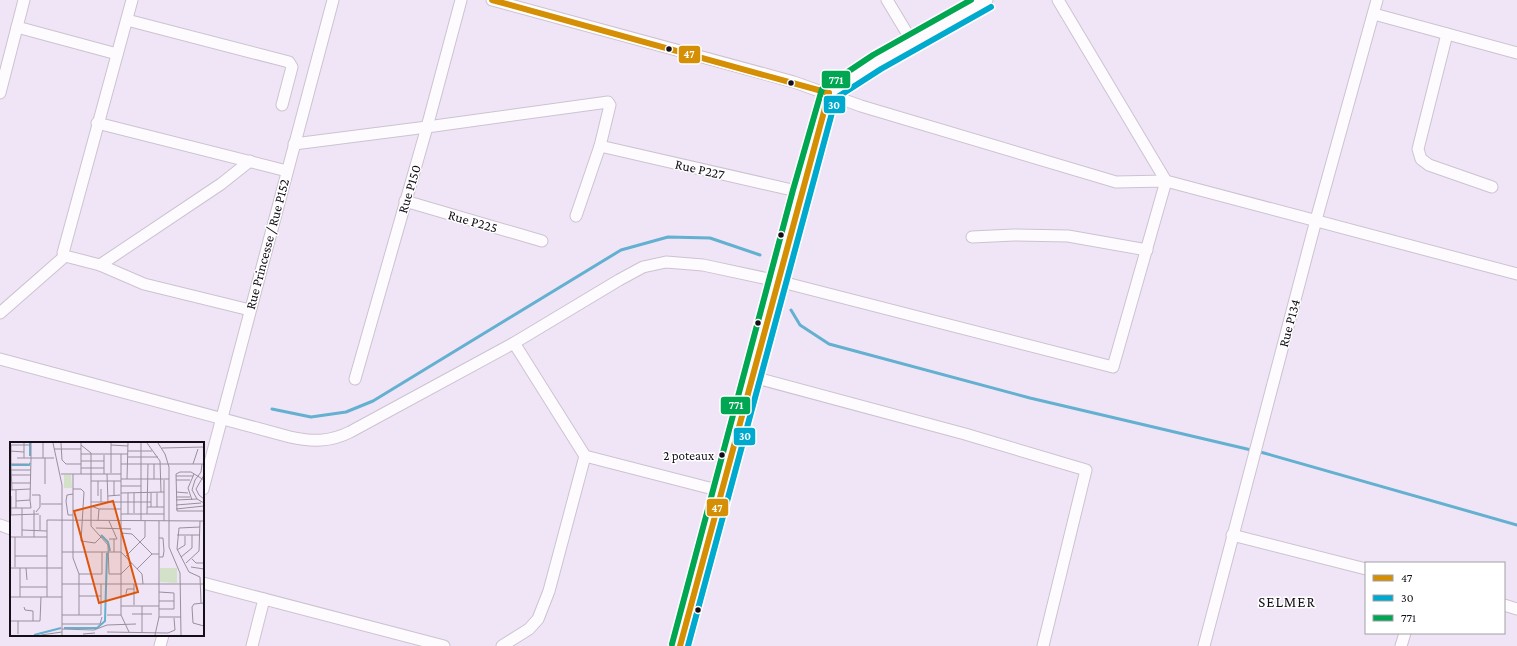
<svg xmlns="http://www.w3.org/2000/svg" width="1517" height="646" font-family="'Crimson Pro',serif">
	<rect width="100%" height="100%" fill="#f0e5f6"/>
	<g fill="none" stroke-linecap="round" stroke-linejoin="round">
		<g stroke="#63b0d0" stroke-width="3">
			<path d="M 791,310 L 800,325 L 829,344 L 1030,398 L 1264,453 L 1517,525"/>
			<path d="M 272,409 L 311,417 L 346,412 L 373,401 L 621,250 L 668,237 L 710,238 L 760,255"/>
		</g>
		<defs>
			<g id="minor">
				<path d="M 132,0 L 63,253 L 65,256 L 100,265 L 144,284 L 250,310"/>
				<path d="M 492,0 L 794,82 L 861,106 L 1116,182 L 1166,181 L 1517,274"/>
				<path d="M 887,0 L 913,43"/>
				<path d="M 1374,14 L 1517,53"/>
				<path d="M 127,20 L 289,62 L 292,67 L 282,105"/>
				<path d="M 17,27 L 117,54"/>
				<path d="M 1447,34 L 1418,149 L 1421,159 L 1429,165 L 1492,187"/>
				<path d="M 0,93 L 24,0"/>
				<path d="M 97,123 L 287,171"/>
				<path d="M 294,144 L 427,127 L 608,102 L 610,105 L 600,146 L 576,216"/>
				<path d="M 600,146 L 801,192"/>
				<path d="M 405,201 L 542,241"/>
				<path d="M 972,237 L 1014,235 L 1068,236 L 1147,250"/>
				<path d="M 100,265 L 221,184 L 250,161"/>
				<path d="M 0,313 L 65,256"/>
				<path d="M 0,359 L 290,437 C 312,442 330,442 350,432 L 514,343 L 619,280 L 643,267 L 666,262 L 703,265 L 778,281 L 1113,367 L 1166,181 L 1058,0"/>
				<path d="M 753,377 L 965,434 L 1086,470 L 1043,646"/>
				<path d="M 355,379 L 427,127 L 461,0"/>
				<path d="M 585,456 L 721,491"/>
				<path d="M 203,489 L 333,0"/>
				<path d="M 0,525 L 11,529"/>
				<path d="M 1232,535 L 1366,569"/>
				<path d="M 203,583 L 444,646"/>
				<path d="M 1504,605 L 1517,609"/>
				<path d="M 160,646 L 163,635"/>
				<path d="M 252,646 L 264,599"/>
				<path d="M 502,646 L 529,629 L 538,619 L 549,591 L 585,456 L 514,343"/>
				<path d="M 680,646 L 753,377 L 801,192 L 829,93 L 877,62 L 913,43 L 987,0"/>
				<path d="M 1204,646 L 1316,220 L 1377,0"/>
				<path d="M 1401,646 L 1405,633"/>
			</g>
		</defs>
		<use href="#minor" stroke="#ccc3d0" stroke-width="13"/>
		<use href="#minor" stroke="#fdfbfe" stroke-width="11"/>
		<defs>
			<g id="bus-1">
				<path d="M 492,0 L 829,93"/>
				<path d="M 680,646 L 829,93"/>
			</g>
			<path id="bus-2" d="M 688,646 L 836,98 L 881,69 L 991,7"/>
			<path id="bus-3" d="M 672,644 L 793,190 L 822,89 L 873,55 L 971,0"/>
		</defs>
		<use href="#bus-1" stroke="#fff" stroke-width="9"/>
		<use href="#bus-2" stroke="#fff" stroke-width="9"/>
		<use href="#bus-3" stroke="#fff" stroke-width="9"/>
		<use href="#bus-1" stroke="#d58f04" stroke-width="6"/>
		<use href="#bus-2" stroke="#00a9ce" stroke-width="6"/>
		<use href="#bus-3" stroke="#00a651" stroke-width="6"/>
	</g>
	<g fill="#140e18" stroke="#fff" stroke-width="1.5">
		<circle cx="669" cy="49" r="3.5"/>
		<circle cx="791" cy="83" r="3.5"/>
		<circle cx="781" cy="235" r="3.5"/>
		<circle cx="758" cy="323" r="3.5"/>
		<circle cx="722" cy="455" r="3.5"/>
		<circle cx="698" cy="610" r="3.5"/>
	</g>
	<g text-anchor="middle" stroke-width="3" stroke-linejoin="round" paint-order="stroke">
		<g font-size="13" fill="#140e18" stroke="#fff" text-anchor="end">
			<text x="714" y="460">2 poteaux</text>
		</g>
		<g font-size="14" fill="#140e18" stroke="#fff">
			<text transform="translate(700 169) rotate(13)" y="5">Rue P227</text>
			<text transform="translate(409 189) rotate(-73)" y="5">Rue P150</text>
			<text transform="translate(473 221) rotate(16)" y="5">Rue P225</text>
			<text transform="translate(267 244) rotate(-75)" y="5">Rue Princesse / Rue P152</text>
			<text transform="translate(1289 323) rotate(-75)" y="5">Rue P134</text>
		</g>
		<g font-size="15" letter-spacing="1" fill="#140e18" stroke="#fff">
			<text x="1287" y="607">SELMER</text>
		</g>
	</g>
	<g transform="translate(10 442)">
		<rect width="194" height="194" fill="#f0e5f6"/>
		<path d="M 54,33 L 61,33 L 62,46 L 54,46 ZM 150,126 L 167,126 L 167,141 L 150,140 Z" fill="#d4e1c9"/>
		<path fill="none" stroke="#63b0d0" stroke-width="2" d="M 20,1 L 20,14M 0,23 L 19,23 L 20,21M 91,93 L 98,100 L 100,109M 54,186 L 87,186 L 95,179 L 97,111M 24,193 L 51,186"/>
		<path fill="none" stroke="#988f9d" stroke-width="1" d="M 14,1 L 14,16M 21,1 L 21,16 L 44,16M 33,1 L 33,16M 43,1 L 52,43 L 52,193M 51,1 L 52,18 L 56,22 L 71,22M 101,1 L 101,31M 137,1 L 150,19 L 151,50M 148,1 L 155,12 L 159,25 L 159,105 L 170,131 L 171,193M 0,3 L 21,3M 71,3 L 81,11 L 81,84 L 98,103 L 99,132 L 111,132 L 122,121M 101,3 L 118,4M 152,6 L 194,5M 44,7 L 71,7M 0,9 L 14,10M 118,9 L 142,9M 71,12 L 118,12M 111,12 L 111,173 L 119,190M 118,15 L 148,15M 7,16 L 21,16M 71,19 L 94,19M 1,22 L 1,3M 1,22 L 18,22M 111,22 L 194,22M 144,22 L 144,37M 183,22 L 188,7M 192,22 L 191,30 L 185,38 L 182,48 L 187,57 L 194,61M 1,24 L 2,48M 71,26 L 94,26M 1,28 L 21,28M 51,32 L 111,32M 63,32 L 63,116 L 69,132 L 69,173M 71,32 L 71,1M 94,32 L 94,13M 97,32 L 98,60M 1,33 L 21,33M 194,33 L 186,47 L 189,53 L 194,57M 166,34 L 183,34M 111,37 L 159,37M 117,37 L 118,1M 166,38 L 180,38M 194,38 L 181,30 L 170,30 L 166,32 L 167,69 L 194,69M 81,39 L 111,39M 88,39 L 88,54M 104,39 L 104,54M 2,41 L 20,41M 35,42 L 35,16M 111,44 L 131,44M 63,47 L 71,47 L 74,50 L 71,99 L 85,101 L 91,95M 91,47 L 91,60M 0,48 L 20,47M 6,48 L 6,66M 166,50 L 178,51M 111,51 L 154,50M 118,51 L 118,72M 124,51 L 124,71M 141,51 L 141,65M 63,52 L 57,53 L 56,59 L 58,73 L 63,73M 22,53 L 30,53 L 30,65 L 26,70M 98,54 L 110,53M 166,55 L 180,55M 20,58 L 21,16M 166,58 L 187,57M 182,58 L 178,46 L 184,32M 6,59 L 20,58 L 21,66M 81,60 L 141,60M 31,62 L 52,62M 166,63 L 191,61M 81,64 L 89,67 L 111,67M 137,65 L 154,65M 147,65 L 147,51M 0,66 L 21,66M 12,66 L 12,94M 166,67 L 194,64M 111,72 L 154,72M 137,72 L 138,22M 0,73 L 29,72M 1,73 L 1,54M 37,78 L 194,79M 37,78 L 37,155M 88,79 L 89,67M 99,79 L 107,97 L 99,97M 131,79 L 131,1M 154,79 L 154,38M 190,85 L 169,86 L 167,107 L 179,130 L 190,135 L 191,161M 86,86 L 121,87M 12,88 L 37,89M 30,88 L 30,73M 111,91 L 122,92 L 142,112M 167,93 L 190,93M 0,95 L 37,95M 24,95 L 24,68M 149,96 L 153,96 L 154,109 L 153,115 L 149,115M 104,97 L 104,110M 167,108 L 175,103 L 175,94M 52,110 L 111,110 L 132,132 L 133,142M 5,114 L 37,114M 115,115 L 135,95 L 135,79M 171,115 L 182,106 L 182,93M 182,117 L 186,121 L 194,121M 176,121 L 189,109 L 190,79M 5,125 L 5,95M 181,125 L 194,127M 0,126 L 52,126M 10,126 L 10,155M 16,126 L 17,138M 127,127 L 142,112 L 149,112M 69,132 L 92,132 L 92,110M 52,142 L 194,142M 10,145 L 37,145M 149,150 L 164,151 L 164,167 L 149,167M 116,152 L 117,147 L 124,147M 69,154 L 91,154M 0,155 L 52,155M 149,159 L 164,159M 194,161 L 184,162 L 182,165 L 183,181 L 194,184M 124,163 L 124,142M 111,164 L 149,164M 14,165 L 15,168 L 23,169 L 23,179M 122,172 L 142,172M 52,173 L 91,173 L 91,142M 97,173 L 111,173M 149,175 L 171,175M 164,176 L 165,188M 0,179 L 30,179 L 31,155M 52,182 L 90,182 L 92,175M 52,187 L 84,188 L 97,183 L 126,182M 97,190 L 158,191 L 165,188M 132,190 L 132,164M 8,192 L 8,179M 73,192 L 85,191M 31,193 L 52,190M 145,193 L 149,175 L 149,79"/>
		<path fill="#dd550d" fill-opacity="0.15" stroke="#dd550d" stroke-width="2" d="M 103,59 L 128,150 L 89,161 L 64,69 Z"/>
		<rect width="194" height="194" fill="none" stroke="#140e18" stroke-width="2"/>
	</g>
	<g stroke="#fff" stroke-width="1.5">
		<rect x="678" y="45" width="23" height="19" rx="4" fill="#d58f04"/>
		<rect x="821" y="70" width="30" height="19" rx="4" fill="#00a651"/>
		<rect x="823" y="95" width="23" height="19" rx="4" fill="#00a9ce"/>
		<rect x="720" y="396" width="31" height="19" rx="4" fill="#00a651"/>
		<rect x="733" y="427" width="23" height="19" rx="4" fill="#00a9ce"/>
		<rect x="706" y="498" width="23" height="19" rx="4" fill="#d58f04"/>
	</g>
	<g font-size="11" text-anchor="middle" font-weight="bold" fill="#fff">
		<text x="689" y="58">47</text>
		<text x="836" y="84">771</text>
		<text x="834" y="109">30</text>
		<text x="736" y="409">771</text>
		<text x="745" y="440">30</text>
		<text x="717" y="512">47</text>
	</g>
	<rect x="1365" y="562" width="140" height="72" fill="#ffffff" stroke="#a19fa3"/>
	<rect x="1373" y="575" width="20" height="6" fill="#d58f04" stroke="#a19fa3"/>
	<text x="1401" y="582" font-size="12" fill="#140e18">47</text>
	<rect x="1373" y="595" width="20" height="6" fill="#00a9ce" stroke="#a19fa3"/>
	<text x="1401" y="602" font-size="12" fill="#140e18">30</text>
	<rect x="1373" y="615" width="20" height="6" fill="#00a651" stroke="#a19fa3"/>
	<text x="1401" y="622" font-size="12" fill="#140e18">771</text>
</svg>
